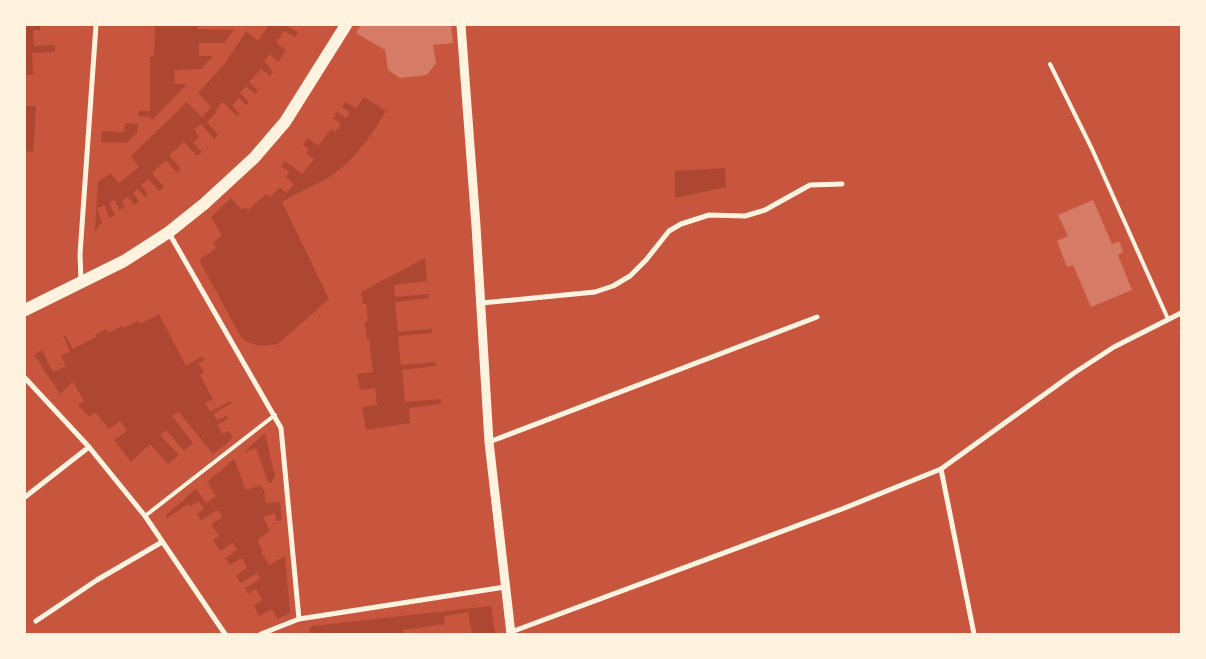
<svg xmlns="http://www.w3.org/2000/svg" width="1206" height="659" font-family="Quicksand,sans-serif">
	<rect width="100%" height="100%" fill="#c8553d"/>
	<g fill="#ae4732">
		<path d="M 25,25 L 40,25 L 40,30 L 33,30 L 34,46 L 55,45 L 55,52 L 32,53 L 33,75 L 25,75 Z"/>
		<path d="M 155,25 L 198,25 L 198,29 L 234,30 L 224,43 L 199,43 L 199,56 L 213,56 L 201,69 L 174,70 L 175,84 L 187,84 L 152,120 L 149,117 L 138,116 L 139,111 L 150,111 L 150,57 L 154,56 Z"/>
		<path d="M 269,25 L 289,25 L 288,27 L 298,32 L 295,37 L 284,31 L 276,43 L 286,50 L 278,62 L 270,54 L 264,61 L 273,72 L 270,76 L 261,69 L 249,82 L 258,90 L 255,94 L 246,86 L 240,93 L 249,102 L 246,105 L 239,98 L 232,106 L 240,114 L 237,116 L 223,102 L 216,110 L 217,112 L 207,122 L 218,135 L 214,139 L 201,124 L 194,130 L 199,137 L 193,143 L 202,152 L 197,156 L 184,142 L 169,155 L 181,169 L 177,173 L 166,160 L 152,173 L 164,187 L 159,191 L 148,179 L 141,185 L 148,194 L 145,197 L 138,189 L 133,193 L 139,201 L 134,205 L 128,197 L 122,201 L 125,207 L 119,210 L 115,200 L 109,202 L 115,215 L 109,218 L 105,205 L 97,208 L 102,223 L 97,227 L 98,229 L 95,231 L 98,182 L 110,173 L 119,183 L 139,167 L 131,156 L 187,102 L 202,117 L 211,107 L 198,93 L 226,62 L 246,31 L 258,41 Z"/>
		<path d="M 364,97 L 386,111 C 375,129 362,149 346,164 C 329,181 303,189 282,202 L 329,299 L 278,344 L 259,346 L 248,342 L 241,337 L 199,260 L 216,248 L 213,242 L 222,236 L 211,217 L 231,198 L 242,210 L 245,207 L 248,210 L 266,194 L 270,197 L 280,187 L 286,193 L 294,184 L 286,177 L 289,172 L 281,166 L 285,161 L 302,174 L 314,159 L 306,153 L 309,149 L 303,145 L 308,138 L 318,146 L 331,129 L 335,132 L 341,124 L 333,118 L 337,112 L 346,118 L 350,112 L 342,107 L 345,102 L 356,108 Z"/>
		<path d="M 25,106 L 36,106 L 33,152 L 25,151 Z"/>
		<path d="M 125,123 L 138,124 L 137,133 L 126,143 L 101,142 L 102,131 L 124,132 Z"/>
		<path d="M 725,168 L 726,187 L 675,198 L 675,171 Z"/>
		<path d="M 425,258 L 427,281 L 394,285 L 395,297 L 429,294 L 429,298 L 395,302 L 398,332 L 432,329 L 432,333 L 398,336 L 401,365 L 435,362 L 436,366 L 402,370 L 405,402 L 441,399 L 441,404 L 409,408 L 410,423 L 366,430 L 362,407 L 377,405 L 375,388 L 360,390 L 357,374 L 373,372 L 369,339 L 367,339 L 365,322 L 368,321 L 366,304 L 363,304 L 361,292 Z"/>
		<path d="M 159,314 L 186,366 L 202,356 L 205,360 L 199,364 L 204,372 L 200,375 L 213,399 L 205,403 L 210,412 L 230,401 L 232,403 L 213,414 L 217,420 L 226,416 L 228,419 L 217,425 L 223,434 L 229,431 L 233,438 L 213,454 L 179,412 L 172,416 L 193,443 L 184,451 L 166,430 L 160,435 L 179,455 L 168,464 L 150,444 L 131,462 L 114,440 L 127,430 L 120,421 L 109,429 L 95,412 L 89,417 L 78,405 L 84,401 L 73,382 L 60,394 L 34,355 L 42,350 L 53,372 L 66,366 L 61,356 L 70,351 L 63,336 L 65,335 L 73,349 L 96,337 L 95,335 L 106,329 L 108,333 L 122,326 L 123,328 L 138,321 L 140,324 Z"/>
		<path d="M 265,433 L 275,476 L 271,483 L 268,482 L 256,448 L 243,453 Z"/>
		<path d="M 234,459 L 246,490 L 260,485 L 264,490 L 266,503 L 280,502 L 282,520 L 276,521 L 275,513 L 263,517 L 270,531 L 257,540 L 263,551 L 261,552 L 269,565 L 285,556 L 290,613 L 278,619 L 272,609 L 259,616 L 254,606 L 262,600 L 256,589 L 248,594 L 245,588 L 260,579 L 257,573 L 241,583 L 236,576 L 247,568 L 242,558 L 230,565 L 225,558 L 237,550 L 233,543 L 220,551 L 213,540 L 219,536 L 211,524 L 223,517 L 218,510 L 201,520 L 197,514 L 204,509 L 198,501 L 190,507 L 188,504 L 167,518 L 166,515 L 196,489 L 206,503 L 216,496 L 207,482 Z"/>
		<path d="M 491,606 L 495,634 L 472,634 L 468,612 L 444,616 L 445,624 L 403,630 L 403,634 L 310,634 L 309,628 L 313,626 Z"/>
	</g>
	<g fill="#d67c66">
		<path d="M 361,25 L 451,25 L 453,43 L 433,45 L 436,63 L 427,75 L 400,78 L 388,70 L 385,50 L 356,33 Z"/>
		<path d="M 1093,200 L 1112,244 L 1119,241 L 1123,252 L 1118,255 L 1132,290 L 1091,307 L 1073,265 L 1067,267 L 1057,241 L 1068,236 L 1058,215 Z"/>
	</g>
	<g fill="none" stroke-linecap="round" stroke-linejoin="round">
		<g stroke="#fff3e0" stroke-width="4">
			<path d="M 1050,64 L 1092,149 L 1168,319"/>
			<path d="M 145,516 L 275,415"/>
		</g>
		<g stroke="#fff3e0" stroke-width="5">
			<path d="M 169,233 L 281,428 L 299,619"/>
			<path d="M 81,281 L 80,254 L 96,25"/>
			<path d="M 481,303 L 595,292 L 613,286 L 630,276 L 646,260 L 669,231 L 681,224 L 709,215 L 745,216 L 765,210 L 810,185 L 842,184"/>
			<path d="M 25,378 L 89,447 L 145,516 L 225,634"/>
			<path d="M 489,442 L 817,317"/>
			<path d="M 941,469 L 974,634"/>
			<path d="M 25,497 L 89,447"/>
			<path d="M 36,621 L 97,580 L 162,542"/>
			<path d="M 511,632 L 842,509 L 941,469 L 1074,373 L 1114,347 L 1181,313"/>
			<path d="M 261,634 L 299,619 L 505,587"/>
		</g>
		<path stroke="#fff3e0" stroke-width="9" d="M 461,25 L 476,226 L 489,442 L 511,634"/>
		<path stroke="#fff3e0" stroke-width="12" d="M 25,310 L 124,261 L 169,232 L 204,204 L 254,158 L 285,122 L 346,25"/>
	</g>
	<rect width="1206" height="659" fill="none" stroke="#fff3e0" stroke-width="52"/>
</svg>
